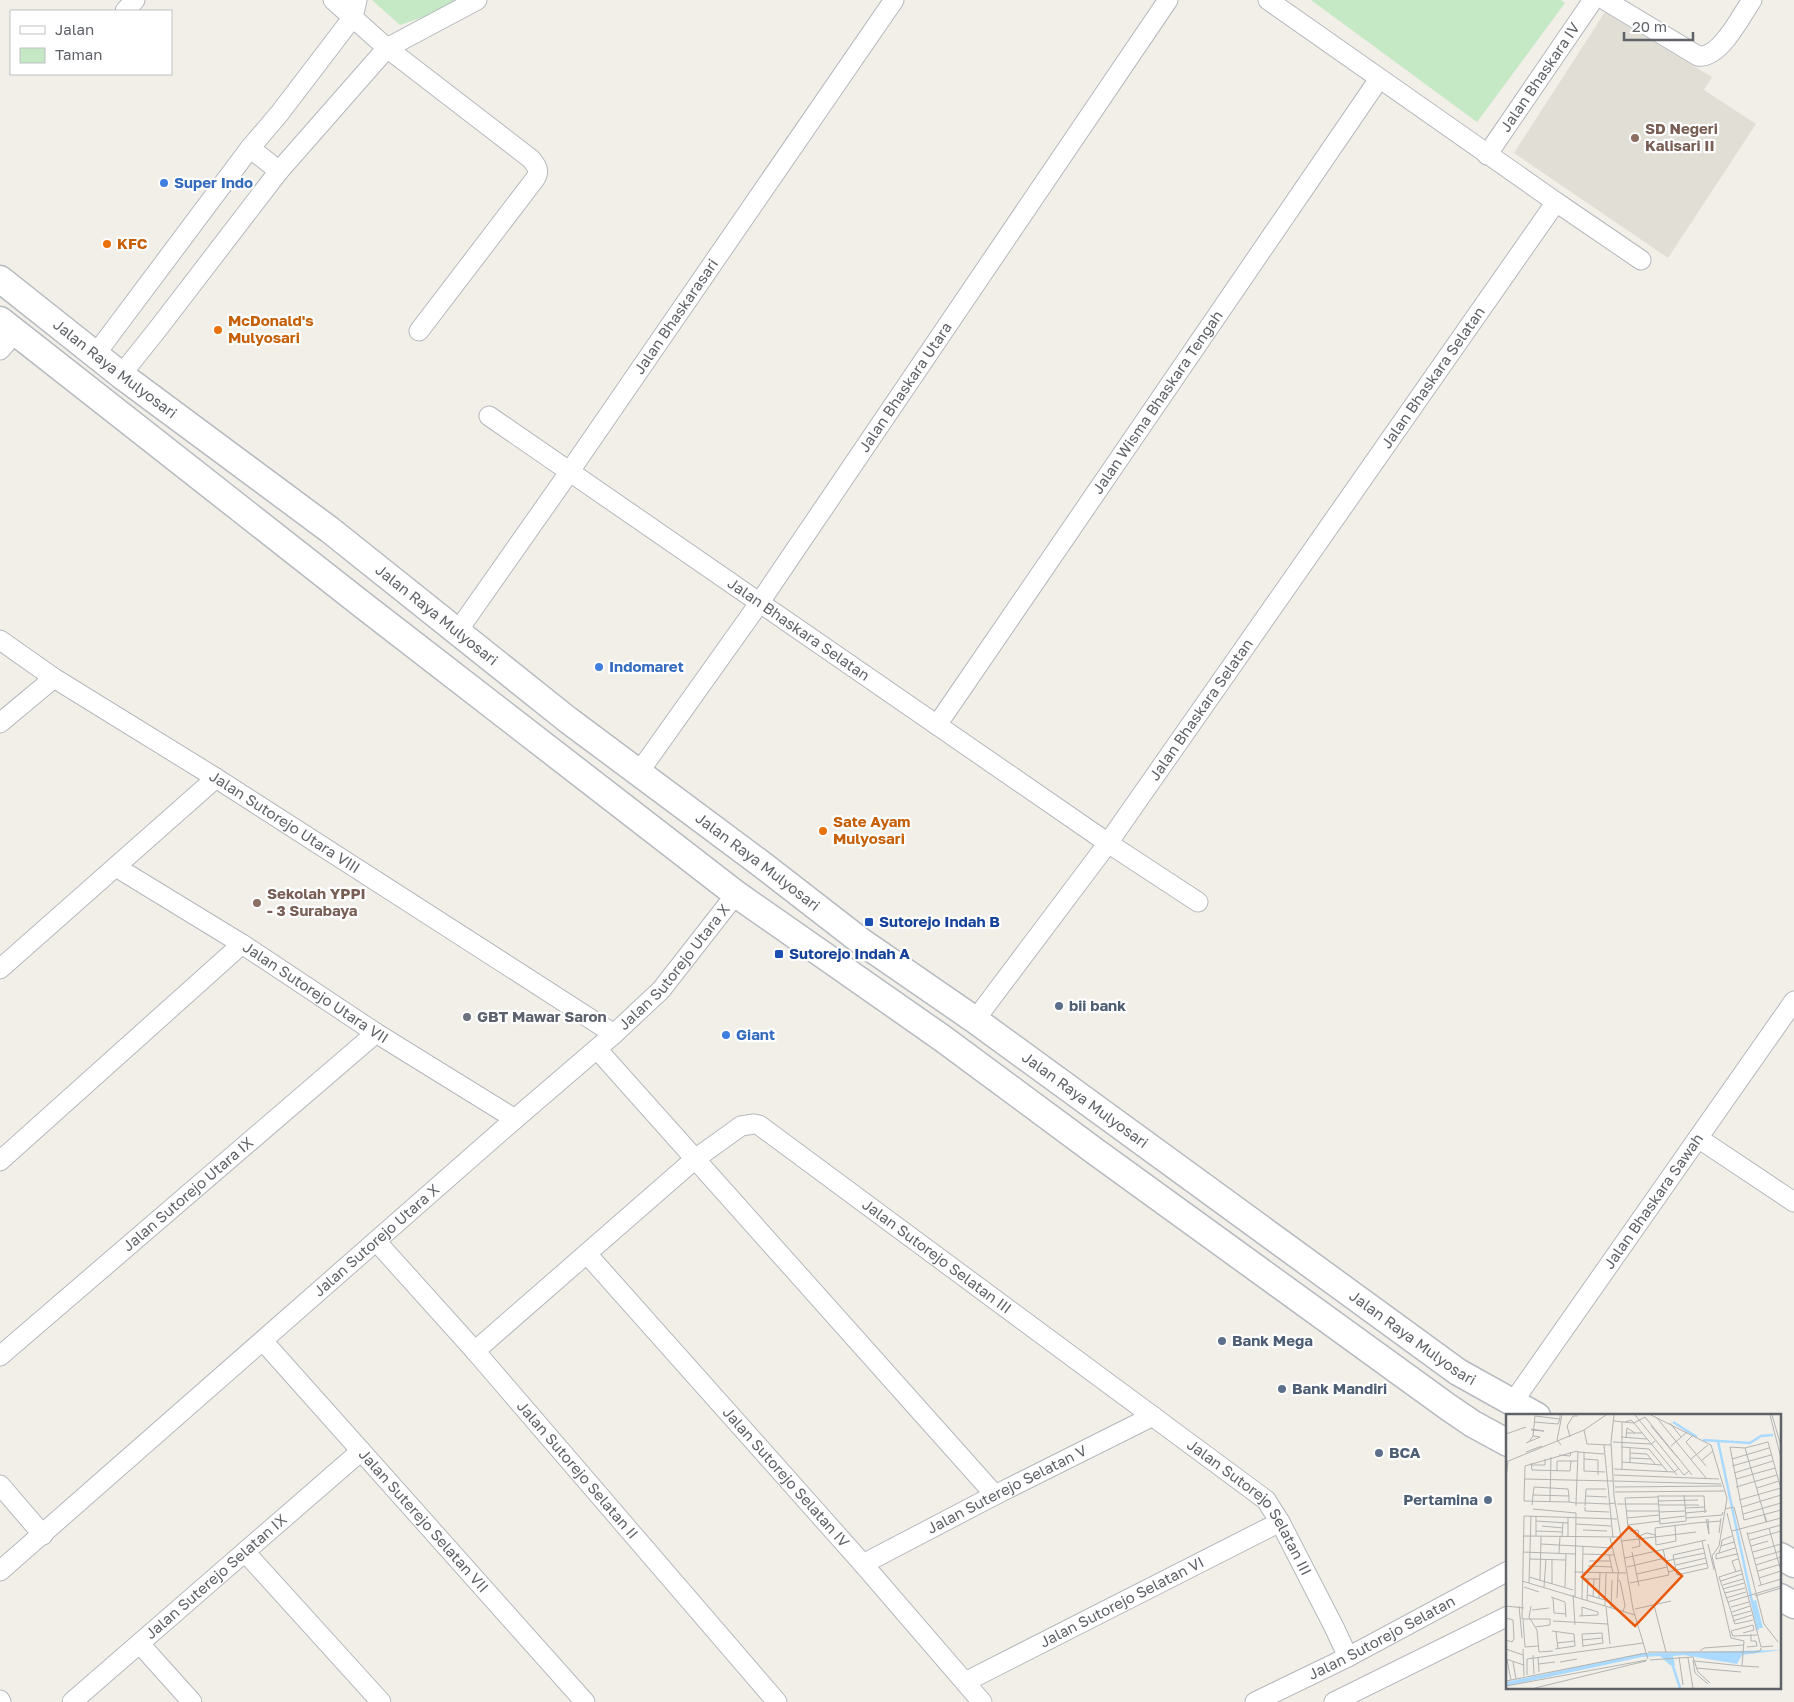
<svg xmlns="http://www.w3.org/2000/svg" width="1794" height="1702" font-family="'Golos Text',sans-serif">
	<rect width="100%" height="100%" fill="#f1efe8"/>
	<path fill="#e1ded6" d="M 1605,12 L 1712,77 L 1704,90 L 1756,124 L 1668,258 L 1514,153 Z"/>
	<g fill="#c5e8c5">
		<path d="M 372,0 L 459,0 L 429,15 L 400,25 Z"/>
		<path d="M 1311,0 L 1561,0 L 1565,3 L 1477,122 Z"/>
	</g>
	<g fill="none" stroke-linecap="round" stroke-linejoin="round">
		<defs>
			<g id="street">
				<path d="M 333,0 L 387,48 L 531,159 C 537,166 540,171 535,179 L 419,331"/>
				<path d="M 1605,0 L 1698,56 C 1720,59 1741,16 1752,0"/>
				<path d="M 125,11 L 135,0"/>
				<path d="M 250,148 L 279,171"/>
				<path id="s1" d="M 1487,155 L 1593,0"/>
				<path d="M 1556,202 L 1641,260"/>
				<path d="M 0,350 L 16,332"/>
				<path d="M 95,355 L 250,148 L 279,114 L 353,17 L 357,0"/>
				<path d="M 121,375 L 157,330 L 279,171 L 387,48 L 477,0"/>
				<path id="s2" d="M 489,416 L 1108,843 L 1198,902"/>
				<path id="s3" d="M 457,632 L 570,471 L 894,0"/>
				<path id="s4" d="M 0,640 L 54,678 L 216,778 L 614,1034"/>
				<path d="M 0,723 L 54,678"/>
				<path id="s5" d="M 937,725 L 1379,79"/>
				<path id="s6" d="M 639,772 L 760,602 L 1168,0"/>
				<path id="s7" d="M 116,867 L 242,944 L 376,1033 L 515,1119"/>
				<path d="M 0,969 L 216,778"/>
				<path id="s8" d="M 975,1020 L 1108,843 L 1556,202 L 1268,0"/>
				<path d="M 597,1049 L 995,1495"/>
				<path d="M 1698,1138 L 1794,1202"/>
				<path d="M 0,1161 L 242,944"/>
				<path id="s9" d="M 376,1241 L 475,1351 L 777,1702"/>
				<path id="s10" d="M 587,1254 L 863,1564 L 982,1702"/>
				<path id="s11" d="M 263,1341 L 585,1702"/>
				<path id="s12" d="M 475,1351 L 695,1159 L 741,1126 L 754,1124 L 759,1125 L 1266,1500 L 1280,1522 L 1334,1627 L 1348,1657"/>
				<path id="s13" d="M 0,1356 L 376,1033"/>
				<path id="s14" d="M 1513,1402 L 1794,1001"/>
				<path d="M 0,1485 L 43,1535"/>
				<path d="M 245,1552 L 381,1702"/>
				<path id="s15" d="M 863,1564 L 995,1495 L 1153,1416"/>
				<path id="s16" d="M 0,1571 L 515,1119 L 614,1034 L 661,990 L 736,894"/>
				<path d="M 140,1644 L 192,1702"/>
				<path id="s17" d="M 965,1682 L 1280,1522"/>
				<path d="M 0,1700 L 1,1702"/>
				<path id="s18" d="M 72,1702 L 361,1451"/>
				<path id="s19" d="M 1255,1702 L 1348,1657 L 1508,1571"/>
				<path d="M 1334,1702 L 1508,1616"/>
			</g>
			<g id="secondary">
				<path id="s20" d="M 0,279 L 121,375 L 330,530 L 568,720 L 760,863 L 862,942 L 975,1020 L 1458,1372 L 1537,1416"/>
				<path d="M 0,320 L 364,606 L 736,894 L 942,1038 L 1096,1152 L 1448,1407 L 1473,1424 L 1508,1443"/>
				<path d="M 1780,1556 L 1794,1564"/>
				<path d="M 1780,1597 L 1794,1605"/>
			</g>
		</defs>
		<use href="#street" stroke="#b5b8bc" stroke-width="21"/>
		<use href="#secondary" stroke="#b6babf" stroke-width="29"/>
		<use href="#street" stroke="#fff" stroke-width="19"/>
		<use href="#secondary" stroke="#fff" stroke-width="26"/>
	</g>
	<g fill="#8d6e63" stroke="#fff" stroke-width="2">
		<circle cx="1635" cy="138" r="5"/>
		<circle cx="257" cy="903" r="5"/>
	</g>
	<g fill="#3f7fe0" stroke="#fff" stroke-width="2">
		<circle cx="164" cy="183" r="5"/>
		<circle cx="599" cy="667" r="5"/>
		<circle cx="726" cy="1035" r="5"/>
	</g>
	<g fill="#e8710a" stroke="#fff" stroke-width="2">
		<circle cx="107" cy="244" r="5"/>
		<circle cx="218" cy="330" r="5"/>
		<circle cx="823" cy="831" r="5"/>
	</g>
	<g fill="#1a4fb4" stroke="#fff" stroke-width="2">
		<rect x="864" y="917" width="10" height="10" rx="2.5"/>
		<rect x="774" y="949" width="10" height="10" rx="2.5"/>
	</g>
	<g fill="#5c6f8a" stroke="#fff" stroke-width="2">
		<circle cx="1059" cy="1006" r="5"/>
		<circle cx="1222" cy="1341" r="5"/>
		<circle cx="1282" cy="1389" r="5"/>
		<circle cx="1379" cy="1453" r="5"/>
		<circle cx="1488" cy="1500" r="5"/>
	</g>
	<circle fill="#6b7280" stroke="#fff" stroke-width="2" cx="467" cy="1017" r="5"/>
	<g text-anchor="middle" stroke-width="4.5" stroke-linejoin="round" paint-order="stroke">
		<g font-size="15" fill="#5f6368" stroke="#fff">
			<text dy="5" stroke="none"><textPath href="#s1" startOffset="94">Jalan Bhaskara IV</textPath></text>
			<text dy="5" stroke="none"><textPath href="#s3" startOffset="384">Jalan Bhaskarasari</textPath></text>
			<text dy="5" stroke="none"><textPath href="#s20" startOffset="146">Jalan Raya Mulyosari</textPath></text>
			<text dy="5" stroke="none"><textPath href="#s8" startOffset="789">Jalan Bhaskara Selatan</textPath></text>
			<text dy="5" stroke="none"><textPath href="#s6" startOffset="468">Jalan Bhaskara Utara</textPath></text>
			<text dy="5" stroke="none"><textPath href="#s5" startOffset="391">Jalan Wisma Bhaskara Tengah</textPath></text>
			<text dy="5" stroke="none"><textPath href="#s20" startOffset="551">Jalan Raya Mulyosari</textPath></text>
			<text dy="5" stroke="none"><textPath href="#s2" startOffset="376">Jalan Bhaskara Selatan</textPath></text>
			<text dy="5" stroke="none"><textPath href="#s8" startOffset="384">Jalan Bhaskara Selatan</textPath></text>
			<text dy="5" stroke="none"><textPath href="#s4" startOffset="338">Jalan Sutorejo Utara VIII</textPath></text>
			<text dy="5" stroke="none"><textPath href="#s20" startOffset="956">Jalan Raya Mulyosari</textPath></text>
			<text dy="5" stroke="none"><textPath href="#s16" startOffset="906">Jalan Sutorejo Utara X</textPath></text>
			<text dy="5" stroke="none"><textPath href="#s7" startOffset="236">Jalan Sutorejo Utara VII</textPath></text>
			<text dy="5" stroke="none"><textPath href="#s20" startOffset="1361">Jalan Raya Mulyosari</textPath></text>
			<text dy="5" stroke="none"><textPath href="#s13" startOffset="248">Jalan Sutorejo Utara IX</textPath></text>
			<text dy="5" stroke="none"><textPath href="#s14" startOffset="245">Jalan Bhaskara Sawah</textPath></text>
			<text dy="5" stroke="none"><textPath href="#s16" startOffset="501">Jalan Sutorejo Utara X</textPath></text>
			<text dy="5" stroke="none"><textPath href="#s12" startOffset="588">Jalan Sutorejo Selatan III</textPath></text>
			<text dy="5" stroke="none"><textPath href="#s20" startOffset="1766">Jalan Raya Mulyosari</textPath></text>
			<text dy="5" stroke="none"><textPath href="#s9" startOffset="305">Jalan Sutorejo Selatan II</textPath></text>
			<text dy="5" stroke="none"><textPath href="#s10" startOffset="299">Jalan Sutorejo Selatan IV</textPath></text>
			<text dy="5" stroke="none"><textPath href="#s15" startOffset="162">Jalan Suterejo Selatan V</textPath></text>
			<text dy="5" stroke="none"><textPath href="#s12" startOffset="992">Jalan Sutorejo Selatan III</textPath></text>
			<text dy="5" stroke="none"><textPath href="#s11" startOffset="241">Jalan Suterejo Selatan VII</textPath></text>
			<text dy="5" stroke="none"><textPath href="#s18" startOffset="191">Jalan Suterejo Selatan IX</textPath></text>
			<text dy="5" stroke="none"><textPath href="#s17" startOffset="176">Jalan Sutorejo Selatan VI</textPath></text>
			<text dy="5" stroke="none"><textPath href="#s19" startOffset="142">Jalan Sutorejo Selatan</textPath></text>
		</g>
		<g font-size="15" font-weight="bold" fill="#785e54" stroke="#fff" text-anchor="start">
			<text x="1645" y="134">SD Negeri<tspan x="1645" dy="17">Kalisari II</tspan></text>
			<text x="267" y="899">Sekolah YPPI<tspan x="267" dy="17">- 3 Surabaya</tspan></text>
		</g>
		<g font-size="15" font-weight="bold" fill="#366cbe" stroke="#fff" text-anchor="start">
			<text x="174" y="188">Super Indo</text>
			<text x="609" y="672">Indomaret</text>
			<text x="736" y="1040">Giant</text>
		</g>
		<g font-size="15" font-weight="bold" fill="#c56008" stroke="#fff" text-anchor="start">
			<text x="117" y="249">KFC</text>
			<text x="228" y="326">McDonald's<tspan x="228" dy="17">Mulyosari</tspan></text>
			<text x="833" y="827">Sate Ayam<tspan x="833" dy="17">Mulyosari</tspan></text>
		</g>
		<g font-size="15" font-weight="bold" fill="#164399" stroke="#fff" text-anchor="start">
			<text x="879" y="927">Sutorejo Indah B</text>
			<text x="789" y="959">Sutorejo Indah A</text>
		</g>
		<g font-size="15" font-weight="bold" fill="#4e5e75" stroke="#fff" text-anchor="start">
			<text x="1069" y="1011">bii bank</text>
			<text x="1232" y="1346">Bank Mega</text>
			<text x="1292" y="1394">Bank Mandiri</text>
			<text x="1389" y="1458">BCA</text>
			<text x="1478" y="1505" text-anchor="end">Pertamina</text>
		</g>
		<g font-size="15" font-weight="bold" fill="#5b616d" stroke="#fff" text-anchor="start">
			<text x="477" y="1022">GBT Mawar Saron</text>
		</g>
	</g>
	<g transform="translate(1506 1414)">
		<rect width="275" height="275" fill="#f1efe8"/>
		<path d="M 250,186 L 257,214 L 253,214 L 246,187 ZM 275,236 L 236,241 L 231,250 L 178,241 L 167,242 L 169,251 L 164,251 L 154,242 L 136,243 L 0,272 L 0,268 L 137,239 Z" fill="#aadaff"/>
		<path fill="none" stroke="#aadaff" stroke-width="2.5" d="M 167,8 L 191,23M 197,26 L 244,29 L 255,22 L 267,21M 212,27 L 252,216M 166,249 L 174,274"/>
		<path fill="none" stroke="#b3b3b1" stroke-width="1" d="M 108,1 L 105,28 L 108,82 L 127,195 L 142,245M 129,1 L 178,61 L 183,57M 145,1 L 205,31 L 221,84 L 213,132 L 206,142 L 225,224 L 238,227 L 236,252 L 189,247M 264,1 L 275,44M 266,1 L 275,32M 29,2 L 54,5 L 54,1M 139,3 L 186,61M 151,4 L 200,64M 108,7 L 128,9 L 139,3M 28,8 L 52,10 L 54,5M 119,8 L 125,6 L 128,9 L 171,61M 164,9 L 175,23M 145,12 L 172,44M 25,15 L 38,17 L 25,16M 78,16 L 81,30 L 105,31M 120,19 L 136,19M 0,20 L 20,13M 186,22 L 180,28 L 200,52M 64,23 L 61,12 L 67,2 L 72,2M 115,23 L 141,25M 120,24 L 121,14 L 129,19M 23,28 L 27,22 L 29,2M 107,28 L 145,30 L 149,27M 20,29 L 34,23 L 27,22M 55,31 L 51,26 L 56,1M 98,31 L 107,124M 165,32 L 181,18M 115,33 L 143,35 L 161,57M 124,34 L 124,49M 239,34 L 258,100M 20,38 L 36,32M 72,38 L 98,40M 78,39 L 78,57 L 99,58M 124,39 L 141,40 L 149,50M 53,41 L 64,42 L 65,38M 124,44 L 145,45M 78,45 L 92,46 L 92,61M 185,45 L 202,31M 226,45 L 263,34M 195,47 L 207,37M 0,48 L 78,16 L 100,1M 116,48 L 156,51M 25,49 L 26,56 L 64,57 L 65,47M 25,51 L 39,51 L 39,45M 226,52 L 265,41M 108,55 L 168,58 L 172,55M 116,55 L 116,8M 51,57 L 51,47 L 72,47M 228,59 L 267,47M 108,61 L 213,65M 0,64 L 2,48M 18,65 L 107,67M 230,65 L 269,54M 108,67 L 215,70M 109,73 L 216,72M 230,73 L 271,61M 251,74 L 273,67M 275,75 L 262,28 L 239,34 L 224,33 L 238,106 L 275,96M 109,78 L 218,77M 27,81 L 28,73 L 62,75 L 63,82M 178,81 L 178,82 L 179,91 L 180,102 L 180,107 L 154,110 L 152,82 L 198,82M 80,82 L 101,83M 198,82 L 199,99M 233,86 L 275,74M 152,87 L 192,86M 44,88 L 45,43M 111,90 L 152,90M 26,91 L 27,81 L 63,82 L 63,88M 153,91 L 193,91M 70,92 L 70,89 L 72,38 L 71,37 L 19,52 L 18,87 L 63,88 L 70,89 L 79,89 L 102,90 L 109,89M 79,92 L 80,75 L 100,75M 79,93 L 79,97 L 103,98M 236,93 L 275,81M 179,94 L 199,93M 27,95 L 70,99 L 69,183M 219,95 L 228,93 L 258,210 L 272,228M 120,97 L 153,97M 153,98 L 179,97M 179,99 L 201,97M 221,99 L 255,233 L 267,232M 237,100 L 275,89M 121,104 L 153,101M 180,104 L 216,101 L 217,98M 154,105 L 179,102M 200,105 L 203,120 L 202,105M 30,107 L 62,109M 260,108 L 258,100 L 261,108M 70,110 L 105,112M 122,111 L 154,107M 36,112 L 57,114M 169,112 L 170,127 L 150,131 L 149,114 L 189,109 L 215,107M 122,113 L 119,84 L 152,83M 263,114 L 275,157M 77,116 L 101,117M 30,117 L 57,118M 124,117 L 132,116 L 134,132 L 126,134M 226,117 L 275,104M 241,118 L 255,171M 213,119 L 215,104M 242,120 L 275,111M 17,122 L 114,123M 30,122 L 30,102M 56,123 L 57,108M 62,123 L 62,104M 130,123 L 141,119 L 149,121M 104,124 L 113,160M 244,126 L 275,117M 116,127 L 190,118M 196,127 L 202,154 L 171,161 L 167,141 L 198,134M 35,130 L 106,134M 202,130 L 208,156M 215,132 L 216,126 L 226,122M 245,132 L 262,127M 229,134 L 210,140 L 210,145 L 231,140M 17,138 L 69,140M 126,138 L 133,172M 247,138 L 275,130M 53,139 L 54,123M 213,139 L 215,132 L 228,128M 77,140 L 108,141M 103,141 L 107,159M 119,144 L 200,126M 24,145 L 60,146M 248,145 L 275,137M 83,147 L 104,147M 160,147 L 199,139M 170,151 L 200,144M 250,151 L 275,143M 82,152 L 106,153M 121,153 L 159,144M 252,157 L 275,150M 68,158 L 120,159M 162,158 L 201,149M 230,158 L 226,147 L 232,145M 131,160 L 161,153M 23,163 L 67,176M 253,164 L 275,157M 76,165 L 94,165M 34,166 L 35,123M 112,166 L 114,167 L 119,191 L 117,198M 16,167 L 129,201M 215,167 L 236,160M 23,169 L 25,102M 124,169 L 163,161 L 157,135M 46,170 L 46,145M 217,171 L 237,165M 252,172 L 275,165M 18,173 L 33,178M 38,173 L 40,145M 59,173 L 60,140M 217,175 L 238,169M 219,179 L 239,174M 67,181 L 69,211M 82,181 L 99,186M 249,182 L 275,174M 45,183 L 59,188 L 60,203M 87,183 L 88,165M 47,184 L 48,199 L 60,200M 93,184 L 94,159M 111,184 L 112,160M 220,184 L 240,178M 76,185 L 77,132M 81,187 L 82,165M 222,188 L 213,163 L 235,156M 148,191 L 160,238M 0,192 L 18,194M 13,192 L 16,224M 25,192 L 23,203 L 31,216 L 33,238 L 47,237M 99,192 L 100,159M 100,193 L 104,230M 225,193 L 243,188M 105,194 L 106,166M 129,195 L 165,187M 26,196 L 43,194M 226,198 L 244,192M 73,202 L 92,201 L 92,198 L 76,193 L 76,202M 227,202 L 245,197M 0,204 L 7,206 L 8,225 L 6,228 L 0,226M 17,206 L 19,233 L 32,232M 247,206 L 229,210 L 222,188 L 275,172M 47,207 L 102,210M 227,207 L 246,201M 30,213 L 44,211 L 44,205 L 16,205 L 18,102 L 111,105M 46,217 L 68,220 L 69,232 L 49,235M 50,218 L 52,235M 237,219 L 248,216 L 247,211 L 225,217 L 227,222 L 251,221M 76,226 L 96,224M 51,229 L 69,227M 77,232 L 97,229 L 96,219 L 76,220 L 77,233M 241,233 L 251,232 L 250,227 L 245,227 L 245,220M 0,235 L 17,241M 17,235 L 18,262M 194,237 L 198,234 L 238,231M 142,238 L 247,238 L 254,237 L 255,234M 27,241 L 28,260M 32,243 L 33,258M 173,243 L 177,271M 182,244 L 187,274M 0,245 L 18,251M 1,246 L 5,266M 144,246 L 187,243 L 192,258 L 204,269M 187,246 L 189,259 L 202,270M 7,248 L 10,265M 54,248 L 71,245M 33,250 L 49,248M 236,252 L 253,253M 190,254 L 235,258M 21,261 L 21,245 L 137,229M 0,267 L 140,239M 0,272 L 141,246M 29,274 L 140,247"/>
		<path fill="#e8590c" fill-opacity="0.15" stroke="#e8590c" stroke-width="2.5" d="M 123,113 L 176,162 L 129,212 L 76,163 Z"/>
		<rect width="275" height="275" fill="none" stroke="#5f6368" stroke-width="2.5"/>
	</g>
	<rect x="10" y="10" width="162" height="65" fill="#ffffff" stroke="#bfc1c3"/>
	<rect x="20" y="26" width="25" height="8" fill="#ffffff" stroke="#bfc1c3"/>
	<text x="55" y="35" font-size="15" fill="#5f6368">Jalan</text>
	<rect x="20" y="48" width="25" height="15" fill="#c5e8c5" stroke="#bfc1c3"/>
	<text x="55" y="60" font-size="15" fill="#5f6368">Taman</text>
	<path d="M1624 32v8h69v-8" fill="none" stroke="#5f6368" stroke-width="2.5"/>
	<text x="1632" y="32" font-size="15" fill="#5f6368" stroke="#ffffff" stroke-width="4" paint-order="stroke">20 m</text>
</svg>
